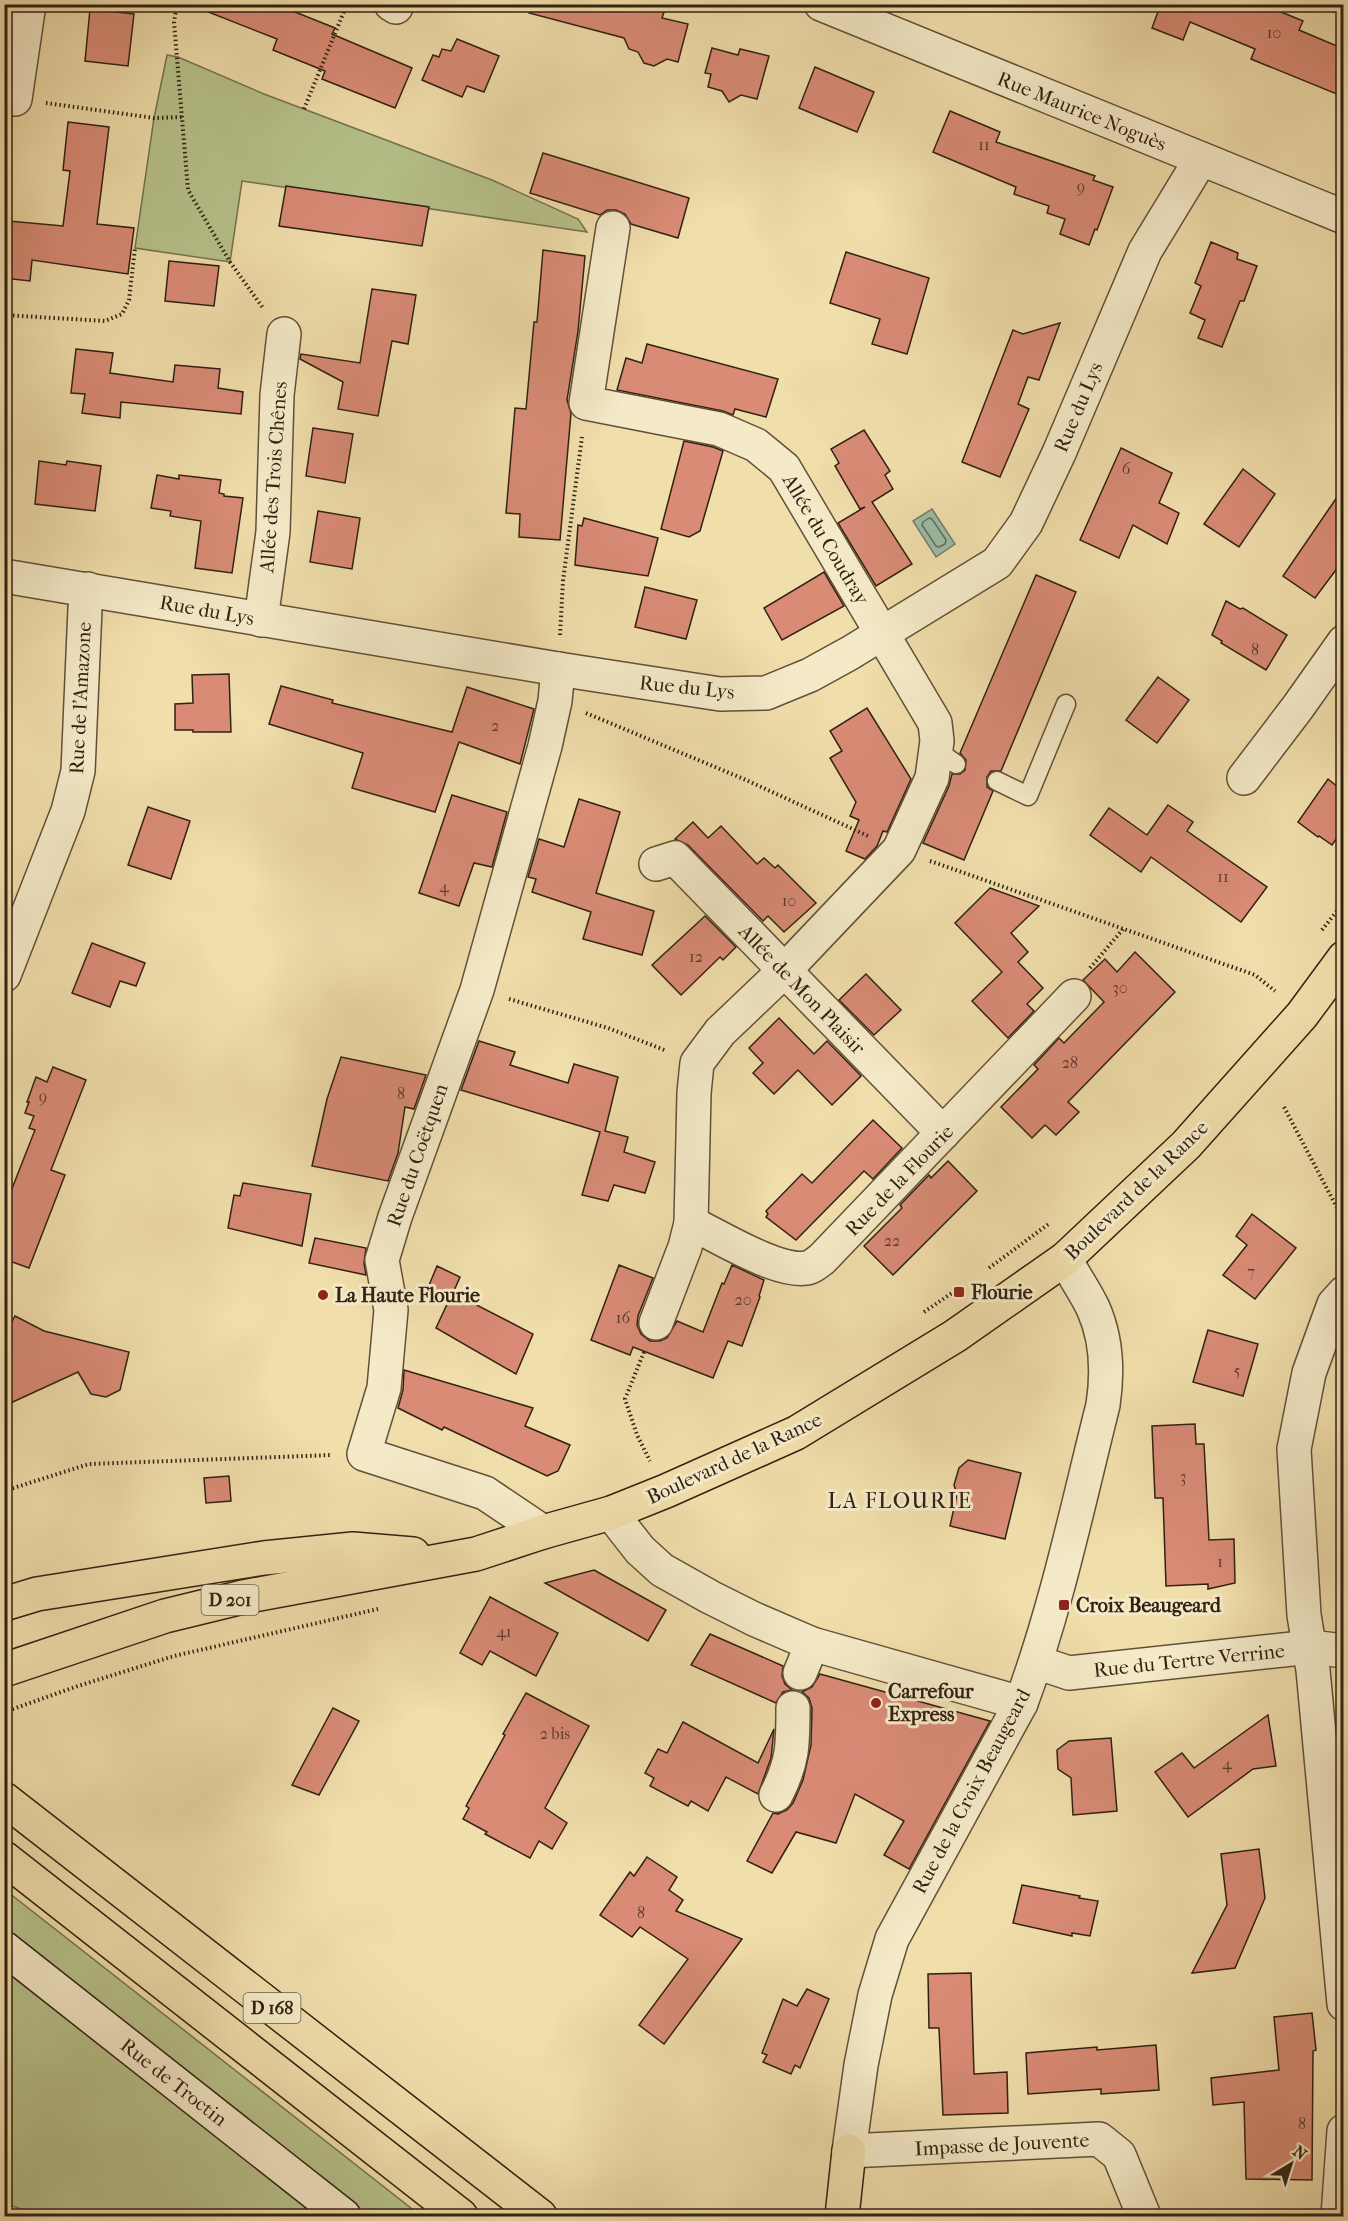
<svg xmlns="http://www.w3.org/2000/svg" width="1348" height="2221" font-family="'IM FELL French Canon',serif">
	<rect width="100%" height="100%" fill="#f0deab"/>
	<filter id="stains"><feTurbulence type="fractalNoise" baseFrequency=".00333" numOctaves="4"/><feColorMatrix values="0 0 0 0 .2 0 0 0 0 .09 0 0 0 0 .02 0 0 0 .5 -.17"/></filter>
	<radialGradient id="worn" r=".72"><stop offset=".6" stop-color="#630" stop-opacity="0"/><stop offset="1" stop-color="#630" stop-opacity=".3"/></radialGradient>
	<g fill="#b7c28b" stroke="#74724f" stroke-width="1.5">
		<path d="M 167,55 L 178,57 L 264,94 L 492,180 L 578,219 L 587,232 L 242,181 L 230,262 L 135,248 L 154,118 Z"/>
		<path d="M 4,1889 L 421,2216 L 45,2216 L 5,2204 Z"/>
	</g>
	<path fill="#9bbca6" stroke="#717e6b" stroke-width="1.5" d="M 932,509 L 955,544 L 936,557 L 913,521 Z"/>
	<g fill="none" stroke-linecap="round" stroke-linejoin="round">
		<path stroke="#666e5c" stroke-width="1.5" d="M 929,518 L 932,519 L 946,540 L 945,544 L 939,547 L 936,546 L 922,525 L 923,522 Z"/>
	</g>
	<g fill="#d98b76" stroke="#312113" stroke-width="1.5">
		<path d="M 193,4 L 275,4 L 335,28 L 332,34 L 412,68 L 395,108 L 322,79 L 325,71 L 273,50 L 277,39 L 193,6 Z"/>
		<path d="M 530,4 L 634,4 L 664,12 L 662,18 L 688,24 L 678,62 L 667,59 L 654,66 L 644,63 L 638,52 L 629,49 L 624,38 L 529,13 Z"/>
		<path d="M 1149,4 L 1262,4 L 1303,21 L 1299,30 L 1344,49 L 1344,97 L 1251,59 L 1255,49 L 1190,22 L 1183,40 L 1152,28 L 1159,9 Z"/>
		<path d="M 90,9 L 134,14 L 128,66 L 85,61 Z"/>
		<path d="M 457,39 L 499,56 L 484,92 L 467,86 L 462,97 L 422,80 L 433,55 L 439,57 L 442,49 L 451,51 Z"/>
		<path d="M 712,48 L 738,55 L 740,49 L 769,56 L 757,99 L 741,95 L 729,102 L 722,91 L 708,87 L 711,74 L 705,73 Z"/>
		<path d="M 815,67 L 874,92 L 857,132 L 799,108 Z"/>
		<path d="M 950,111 L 1000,132 L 996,142 L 1095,176 L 1093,180 L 1113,187 L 1097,230 L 1095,229 L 1089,245 L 1060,234 L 1065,219 L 1047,213 L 1049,206 L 1014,194 L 1016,187 L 933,152 Z"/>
		<path d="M 68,122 L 109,127 L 97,224 L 134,228 L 128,274 L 32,260 L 30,281 L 4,278 L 4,238 L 7,238 L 9,221 L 63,226 L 70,171 L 63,170 Z"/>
		<path d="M 543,153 L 689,198 L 678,238 L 631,224 L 625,214 L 616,210 L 607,210 L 600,215 L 530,193 Z"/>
		<path d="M 286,186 L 429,207 L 422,246 L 279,226 Z"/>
		<path d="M 1211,242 L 1238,253 L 1237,259 L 1257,266 L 1244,301 L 1240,301 L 1222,347 L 1198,338 L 1205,320 L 1190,313 L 1201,286 L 1195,283 Z"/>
		<path d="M 543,250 L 585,256 L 578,331 L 567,400 L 571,413 L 560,540 L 519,537 L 520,514 L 506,513 L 515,408 L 526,409 L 534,322 L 537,322 Z"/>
		<path d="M 846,252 L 929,278 L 907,354 L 872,344 L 880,319 L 830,303 Z"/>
		<path d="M 169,261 L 219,266 L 214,306 L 165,301 Z"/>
		<path d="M 372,289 L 416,295 L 408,344 L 392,341 L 378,416 L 338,409 L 343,382 L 300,359 L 301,354 L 360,363 Z"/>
		<path d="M 1060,323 L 1039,380 L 1028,377 L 1018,404 L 1029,409 L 1000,477 L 962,462 L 1013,330 L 1023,334 Z"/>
		<path d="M 647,344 L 778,379 L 766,417 L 735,409 L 733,415 L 723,411 L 617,390 L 626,358 L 642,363 Z"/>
		<path d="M 76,349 L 113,353 L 110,373 L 173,382 L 175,365 L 220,369 L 218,388 L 243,392 L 241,414 L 121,402 L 120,418 L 82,413 L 85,394 L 71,393 Z"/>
		<path d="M 313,428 L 353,434 L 345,483 L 306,476 Z"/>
		<path d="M 864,430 L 890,471 L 885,475 L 893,489 L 872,502 L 912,564 L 876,586 L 838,523 L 865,507 L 860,509 L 835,466 L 839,463 L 831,449 Z"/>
		<path d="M 684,441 L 713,447 L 723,451 L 700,531 L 689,537 L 661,529 Z"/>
		<path d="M 1121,448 L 1172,473 L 1159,503 L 1179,513 L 1167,544 L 1133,525 L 1119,558 L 1080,540 Z"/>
		<path d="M 39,461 L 66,465 L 67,461 L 101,466 L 95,511 L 35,504 Z"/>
		<path d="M 1243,469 L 1275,494 L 1239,547 L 1204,524 Z"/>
		<path d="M 157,475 L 179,479 L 179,475 L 221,480 L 219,493 L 224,494 L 224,496 L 243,498 L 232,573 L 195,568 L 201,521 L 170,516 L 171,511 L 151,508 Z"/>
		<path d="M 1344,487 L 1344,559 L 1315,598 L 1283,576 Z"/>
		<path d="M 318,511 L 360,518 L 352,569 L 310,562 Z"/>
		<path d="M 584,518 L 658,538 L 648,576 L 575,565 L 578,525 L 582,526 Z"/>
		<path d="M 824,572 L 844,606 L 782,640 L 764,608 Z"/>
		<path d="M 1036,575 L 1076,592 L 1001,771 L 991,771 L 987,777 L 987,787 L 993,791 L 964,860 L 923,843 L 949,786 L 952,774 L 960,774 L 965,770 L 966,760 L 960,753 Z"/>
		<path d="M 645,587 L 697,600 L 686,639 L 635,627 Z"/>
		<path d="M 1226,601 L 1240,609 L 1243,608 L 1287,635 L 1266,670 L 1221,643 L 1222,641 L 1212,635 Z"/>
		<path d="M 229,674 L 231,732 L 193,732 L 193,730 L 175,730 L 175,704 L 193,703 L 192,675 Z"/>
		<path d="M 1158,677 L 1189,700 L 1157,743 L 1126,720 Z"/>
		<path d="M 281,686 L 333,700 L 332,703 L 452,732 L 467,687 L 534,709 L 520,764 L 459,742 L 435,812 L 352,788 L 363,753 L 269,724 Z"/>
		<path d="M 867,708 L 911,779 L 887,832 L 883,831 L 877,846 L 865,859 L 846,851 L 859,820 L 850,816 L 856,802 L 830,758 L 842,751 L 830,731 Z"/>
		<path d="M 1328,779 L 1344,792 L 1344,828 L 1332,845 L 1319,836 L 1318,837 L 1298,822 Z"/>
		<path d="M 452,795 L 507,812 L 492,867 L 474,863 L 459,906 L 419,893 Z"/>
		<path d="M 579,799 L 620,812 L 596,893 L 654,911 L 642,955 L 583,939 L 591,912 L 532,892 L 536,879 L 528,877 L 539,839 L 564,847 Z"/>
		<path d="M 1168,805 L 1193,822 L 1187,831 L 1267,887 L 1241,922 L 1151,857 L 1141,872 L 1090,835 L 1109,808 L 1147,835 Z"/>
		<path d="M 148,807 L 190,821 L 171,879 L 128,865 Z"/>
		<path d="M 693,822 L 708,838 L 721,826 L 757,864 L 764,858 L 775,868 L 778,865 L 816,903 L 784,932 L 768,916 L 763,921 L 688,845 L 675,839 Z"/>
		<path d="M 990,888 L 1039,906 L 1011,933 L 1028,952 L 1018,962 L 1043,988 L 1027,1004 L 1034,1011 L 1008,1038 L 972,1001 L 1002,972 L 955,923 Z"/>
		<path d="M 705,916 L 736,947 L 723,960 L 720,957 L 681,995 L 652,965 Z"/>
		<path d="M 92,943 L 145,963 L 136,986 L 120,981 L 110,1007 L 72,993 Z"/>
		<path d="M 1135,952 L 1175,992 L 1068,1102 L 1079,1112 L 1056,1135 L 1045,1125 L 1032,1138 L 1001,1107 L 1038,1069 L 1034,1065 L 1059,1038 L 1064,1043 L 1104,1002 L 1083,980 L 1105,959 L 1117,972 Z"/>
		<path d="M 866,974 L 901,1010 L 874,1035 L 839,1000 Z"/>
		<path d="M 779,1018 L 814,1054 L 827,1041 L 861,1076 L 832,1105 L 798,1070 L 774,1094 L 753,1073 L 763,1063 L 749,1048 Z"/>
		<path d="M 479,1041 L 515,1052 L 510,1065 L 568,1083 L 574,1064 L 618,1077 L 605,1131 L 628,1137 L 624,1152 L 655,1162 L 645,1193 L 614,1185 L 608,1201 L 582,1195 L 600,1132 L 461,1090 Z"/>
		<path d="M 341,1057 L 426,1075 L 414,1109 L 405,1107 L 398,1153 L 388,1181 L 312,1166 L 327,1099 Z"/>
		<path d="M 53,1067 L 86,1080 L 51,1170 L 65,1175 L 29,1268 L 4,1259 L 4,1209 L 35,1130 L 29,1128 L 34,1116 L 25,1113 L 29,1102 L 27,1102 L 36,1077 L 47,1082 Z"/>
		<path d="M 873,1120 L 902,1148 L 873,1179 L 864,1171 L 796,1240 L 766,1217 L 768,1214 L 766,1211 L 802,1174 L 812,1183 Z"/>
		<path d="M 948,1161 L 977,1191 L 893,1275 L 864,1246 L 902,1208 L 900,1205 L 929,1175 L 931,1178 Z"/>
		<path d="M 243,1183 L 311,1194 L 302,1246 L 228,1228 L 234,1195 L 240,1196 Z"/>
		<path d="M 1252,1214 L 1296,1248 L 1255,1299 L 1223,1275 L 1247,1245 L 1236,1236 Z"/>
		<path d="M 315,1238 L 366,1248 L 364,1263 L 366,1275 L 309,1263 Z"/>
		<path d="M 619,1265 L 653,1278 L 638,1316 L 637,1325 L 641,1334 L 650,1341 L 660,1341 L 667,1338 L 677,1321 L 703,1332 L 722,1283 L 724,1284 L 732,1265 L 764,1280 L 759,1296 L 760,1297 L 742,1346 L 728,1341 L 713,1378 L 633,1347 L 630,1355 L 591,1340 Z"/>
		<path d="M 437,1266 L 460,1277 L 453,1293 L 533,1334 L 516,1374 L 436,1328 L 449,1300 L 427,1290 Z"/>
		<path d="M 15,1316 L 44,1331 L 129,1352 L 120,1390 L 106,1397 L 91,1394 L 78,1372 L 4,1406 L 4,1336 Z"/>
		<path d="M 1208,1330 L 1258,1344 L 1243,1396 L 1193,1382 Z"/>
		<path d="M 404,1370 L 533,1408 L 525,1426 L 570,1445 L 558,1471 L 547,1476 L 444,1427 L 442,1430 L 398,1408 L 403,1390 Z"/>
		<path d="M 1195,1424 L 1196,1444 L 1204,1444 L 1209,1540 L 1234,1539 L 1235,1583 L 1208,1589 L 1208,1584 L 1166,1586 L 1163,1498 L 1155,1498 L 1152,1426 Z"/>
		<path d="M 968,1460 L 1021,1473 L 1005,1539 L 950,1526 L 957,1494 L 954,1485 L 959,1468 Z"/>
		<path d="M 229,1476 L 231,1501 L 206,1503 L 204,1478 Z"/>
		<path d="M 594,1570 L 666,1610 L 648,1641 L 545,1583 Z"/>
		<path d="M 490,1597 L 558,1633 L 536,1676 L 490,1651 L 482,1665 L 460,1653 Z"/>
		<path d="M 710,1634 L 783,1666 L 782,1676 L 785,1684 L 792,1690 L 783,1692 L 776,1703 L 691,1665 Z"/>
		<path d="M 820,1674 L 990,1721 L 909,1869 L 884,1855 L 904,1821 L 855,1794 L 836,1843 L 796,1832 L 772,1873 L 747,1861 L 773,1813 L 778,1814 L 787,1810 L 793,1803 L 803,1780 L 811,1745 L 812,1708 L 809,1698 L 802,1692 L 812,1687 Z"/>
		<path d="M 526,1693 L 589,1726 L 545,1808 L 567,1823 L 552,1849 L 539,1841 L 530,1858 L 485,1834 L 487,1832 L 463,1819 L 469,1808 L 466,1806 L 505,1735 L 503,1734 Z"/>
		<path d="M 333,1708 L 359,1721 L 319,1795 L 292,1785 Z"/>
		<path d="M 1268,1715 L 1276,1766 L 1253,1769 L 1188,1817 L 1155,1772 L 1182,1753 L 1194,1768 Z"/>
		<path d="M 683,1722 L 758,1763 L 774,1729 L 771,1758 L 758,1794 L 726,1777 L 708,1811 L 691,1801 L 688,1806 L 650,1786 L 654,1778 L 645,1773 L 658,1749 L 667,1753 Z"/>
		<path d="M 1111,1738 L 1117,1811 L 1073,1815 L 1071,1778 L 1058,1769 L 1057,1750 L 1069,1741 Z"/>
		<path d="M 1259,1849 L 1265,1898 L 1235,1968 L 1192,1973 L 1227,1905 L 1221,1854 Z"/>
		<path d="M 647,1857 L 677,1877 L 669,1890 L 683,1900 L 676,1911 L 742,1939 L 664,2044 L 639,2025 L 688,1959 L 640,1927 L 632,1937 L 600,1915 L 630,1872 L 634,1876 Z"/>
		<path d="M 1022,1885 L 1080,1896 L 1079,1898 L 1098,1901 L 1090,1936 L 1072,1933 L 1072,1936 L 1013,1923 Z"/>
		<path d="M 971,1973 L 974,2074 L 1007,2072 L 1008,2113 L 943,2115 L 939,2028 L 929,2028 L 928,1974 Z"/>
		<path d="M 807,1989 L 829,1999 L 800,2068 L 795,2065 L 791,2074 L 763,2062 L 767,2055 L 762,2053 L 783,1999 L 797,2006 Z"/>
		<path d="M 1312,2013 L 1316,2050 L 1313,2051 L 1312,2180 L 1246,2179 L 1244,2102 L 1213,2105 L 1211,2078 L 1279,2070 L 1274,2017 Z"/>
		<path d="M 1156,2045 L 1159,2090 L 1101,2094 L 1101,2089 L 1028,2094 L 1026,2053 L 1097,2047 L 1097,2050 Z"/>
	</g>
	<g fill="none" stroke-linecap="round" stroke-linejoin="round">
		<defs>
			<g id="lane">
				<path d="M 936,750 L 956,764"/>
				<path d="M 997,781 L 1028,796 L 1066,704"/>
			</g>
			<g id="street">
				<path d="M 391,4 L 396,7"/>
				<path d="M 821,4 L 1344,217"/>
				<path d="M 15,99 L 29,4"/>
				<path d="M 613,228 L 586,403 L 719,429 L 756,445 L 784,468 L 935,723 L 937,741 L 932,778 L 899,850 L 784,971 L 720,1032 L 697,1063 L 694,1093 L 691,1223 L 685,1247 L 656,1323"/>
				<path d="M 4,576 L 558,669 L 720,694 L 766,693 L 810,675 L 850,653 L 997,563 L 1026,523 L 1059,453 L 1145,251 L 1201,159"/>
				<path d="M 261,620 L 273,532 L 277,395 L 284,334"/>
				<path d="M 1244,778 L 1298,707 L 1344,642"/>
				<path d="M 656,864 L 675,858 L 943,1133"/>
				<path d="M 4,975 L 68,811 L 78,771 L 85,608 L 88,589"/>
				<path d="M 691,1223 C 718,1236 778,1273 806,1268 C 811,1268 818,1262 822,1259 L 1074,996"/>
				<path d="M 1065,1259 C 1074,1276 1085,1291 1093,1308 C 1107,1339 1108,1372 1103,1405 C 1078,1504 1057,1606 1021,1703 L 892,1939 L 875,1995 L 861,2065 L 849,2151 L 1099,2139 L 1119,2155 L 1144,2216"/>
				<path d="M 1344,1293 L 1334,1304 L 1309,1373 L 1294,1449 L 1304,1615 L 1313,1670 L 1344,2004"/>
				<path d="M 611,1513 L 640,1550 L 662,1570 L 710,1597 L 754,1619 L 812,1644 L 1021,1703"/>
				<path d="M 543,1532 L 485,1493 L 364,1454 L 384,1388 L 391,1310 L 382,1260 L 395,1217 L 477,990 L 545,746 L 555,701 L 558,669"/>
				<path d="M 1036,1662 L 1069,1673 L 1311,1647 L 1344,1651"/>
				<path d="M 800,1673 L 812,1644"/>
				<path d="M 776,1795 C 793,1762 793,1745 793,1708"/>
				<path d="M 1338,2216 L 1344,2131"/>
			</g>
			<path id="secondary" d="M 4,1948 L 344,2216"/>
			<g id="primary">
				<path d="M 4,1604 L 37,1594 L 264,1558 L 353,1549 L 413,1554"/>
				<path d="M 4,1670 L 165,1616 L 243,1597 L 476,1554 L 543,1532 L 611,1513 L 666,1491 L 796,1433 L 955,1336 L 1065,1259 L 1186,1145 L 1302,1015 L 1344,958"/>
				<path d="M 4,1799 L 540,2216"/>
				<path d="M 4,1858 L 461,2216"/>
				<path d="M 842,2216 L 849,2151"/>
			</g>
		</defs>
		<use href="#lane" stroke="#615039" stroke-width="21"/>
		<use href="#street" stroke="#615039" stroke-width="36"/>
		<use href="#secondary" stroke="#312113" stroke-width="36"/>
		<use href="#primary" stroke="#312113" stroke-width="36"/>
		<g stroke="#312113" stroke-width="4" stroke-dasharray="1.5 3" stroke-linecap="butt">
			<path d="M 177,4 L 174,22 L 188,190 L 230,262 L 263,308"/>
			<path d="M 46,103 L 154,118 L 182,117"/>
			<path d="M 304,109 L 347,4"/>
			<path d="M 4,315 L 105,321 L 122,314 L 129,300 L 135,248"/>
			<path d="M 560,635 L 563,581 L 582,437"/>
			<path d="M 586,713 L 746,780 L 868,836"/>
			<path d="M 930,861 L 1255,975 L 1275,991"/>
			<path d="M 1322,930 L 1344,902"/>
			<path d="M 1090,968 L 1124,928"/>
			<path d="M 509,999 L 608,1028 L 667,1051"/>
			<path d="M 1284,1107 L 1344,1221"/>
			<path d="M 989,1268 L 1050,1223"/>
			<path d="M 924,1312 L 955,1291"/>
			<path d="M 644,1352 L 625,1399 L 637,1435 L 650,1461"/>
			<path d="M 4,1491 L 89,1464 L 332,1455"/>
			<path d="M 4,1712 L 78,1686 L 174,1656 L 378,1609"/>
		</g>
		<use href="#lane" stroke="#f5eac8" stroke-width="18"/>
		<use href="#street" stroke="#f5eac8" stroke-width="33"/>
		<use href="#secondary" stroke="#f5eac8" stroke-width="33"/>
		<use href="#primary" stroke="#f0deab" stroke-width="33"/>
	</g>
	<g fill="#8f2418" stroke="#f5eac8" stroke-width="2">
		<rect x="953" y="1286" width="12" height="12" rx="3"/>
		<circle cx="323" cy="1295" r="6"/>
		<rect x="1058" y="1599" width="12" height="12" rx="3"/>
		<circle cx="876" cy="1703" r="6"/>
	</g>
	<g text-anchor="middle" stroke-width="6" stroke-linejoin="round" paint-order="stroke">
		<g font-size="16" fill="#5b3c2c">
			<text x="1274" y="38">10</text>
			<text x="984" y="150">11</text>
			<text x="1081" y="192">9</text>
			<text x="1126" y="474">6</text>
			<text x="1255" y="655">8</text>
			<text x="495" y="731">2</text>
			<text x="1223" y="882">11</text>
			<text x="444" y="892">4</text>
			<text x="789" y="906">10</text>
			<text x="696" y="962">12</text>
			<text x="1120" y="993">30</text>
			<text x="1070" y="1068">28</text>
			<text x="401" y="1099">8</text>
			<text x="43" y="1102">9</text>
			<text x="892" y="1246">22</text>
			<text x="1251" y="1277">7</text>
			<text x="743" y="1305">20</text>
			<text x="623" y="1323">16</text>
			<text x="1237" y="1376">5</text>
			<text x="1183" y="1482">3</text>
			<text x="1220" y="1567">1</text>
			<text x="504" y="1637">41</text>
			<text x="555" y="1739">2 bis</text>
			<text x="1227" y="1769">4</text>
			<text x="641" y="1918">8</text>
			<text x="1302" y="2129">8</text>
		</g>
		<g fill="#f5eac8" stroke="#6c5d49" stroke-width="1.5">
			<rect x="201.5" y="1585" width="57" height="30" rx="4.5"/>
			<rect x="243.5" y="1993" width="57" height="30" rx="4.5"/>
		</g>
		<g font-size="18" font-weight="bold" fill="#312113">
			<text x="230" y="1606">D 201</text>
			<text x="272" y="2014">D 168</text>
		</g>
		<g font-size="20" fill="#312113" stroke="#f5eac8">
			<text transform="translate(1082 111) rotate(22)" y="7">Rue Maurice Noguès</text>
			<text transform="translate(1078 407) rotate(-67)" y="7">Rue du Lys</text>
			<text transform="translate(273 477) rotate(-86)" y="7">Allée des Trois Chênes</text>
			<text transform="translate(826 539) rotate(59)" y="7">Allée du Coudray</text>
			<text transform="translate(207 610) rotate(10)" y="7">Rue du Lys</text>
			<text transform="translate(687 687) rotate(6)" y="7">Rue du Lys</text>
			<text transform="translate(80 698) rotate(-87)" y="7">Rue de l'Amazone</text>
			<text transform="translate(802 989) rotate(46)" y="7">Allée de Mon Plaisir</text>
			<text transform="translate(417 1155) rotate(-71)" y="7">Rue du Coëtquen</text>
			<text transform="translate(899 1180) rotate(-46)" y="7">Rue de la Flourie</text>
			<text transform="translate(1136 1190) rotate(-44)" y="7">Boulevard de la Rance</text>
			<text transform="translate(734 1458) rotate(-25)" y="7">Boulevard de la Rance</text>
			<text transform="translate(1189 1660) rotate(-6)" y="7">Rue du Tertre Verrine</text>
			<text transform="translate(971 1791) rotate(-62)" y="7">Rue de la Croix Beaugeard</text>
			<text transform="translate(174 2082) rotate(38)" y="7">Rue de Troctin</text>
			<text transform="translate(1002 2144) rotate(-3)" y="7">Impasse de Jouvente</text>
		</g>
		<g font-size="20" font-weight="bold" fill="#312113" stroke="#f5eac8" text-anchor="start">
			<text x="971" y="1299">Flourie</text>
			<text x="335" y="1302">La Haute Flourie</text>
			<text x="1076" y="1612">Croix Beaugeard</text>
			<text x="888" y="1698">Carrefour<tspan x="888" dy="23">Express</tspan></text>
		</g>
		<g font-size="22" letter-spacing="1.5" fill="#312113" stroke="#f5eac8">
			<text x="900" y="1508">LA FLOURIE</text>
		</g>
	</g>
	<rect width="1348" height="2221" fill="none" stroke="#f0deab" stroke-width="24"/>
	<rect x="6" y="6" width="1336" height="2209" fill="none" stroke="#312113" stroke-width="3"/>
	<rect x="12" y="12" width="1324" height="2197" fill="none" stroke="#312113" stroke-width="1.5"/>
	<g transform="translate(1291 2164) rotate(38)" stroke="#f5eac8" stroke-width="4.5" paint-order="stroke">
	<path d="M0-4.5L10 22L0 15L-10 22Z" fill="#312113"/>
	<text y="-9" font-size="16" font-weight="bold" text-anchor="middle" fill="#312113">N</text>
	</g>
	<rect width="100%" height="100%" filter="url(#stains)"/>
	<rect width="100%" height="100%" fill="url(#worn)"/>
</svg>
